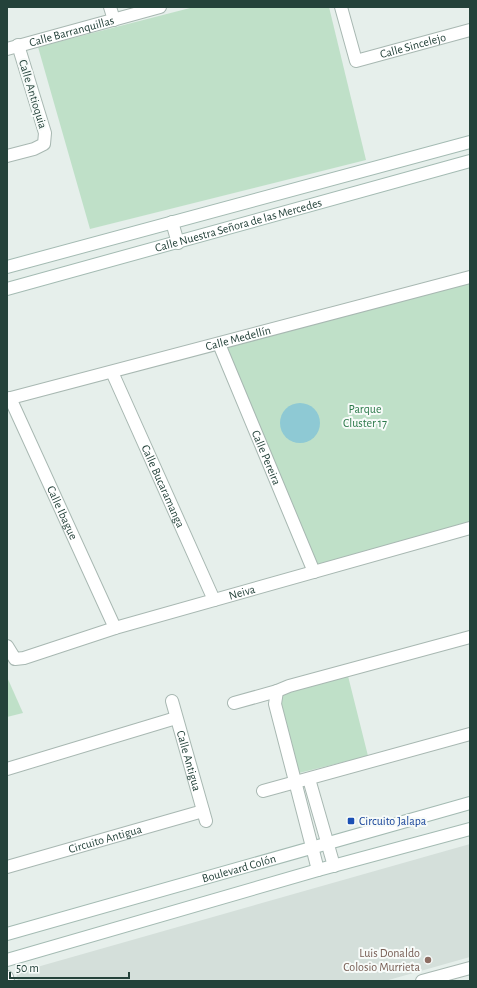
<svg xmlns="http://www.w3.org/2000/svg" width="477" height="988" font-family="'Alegreya Sans',sans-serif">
	<rect width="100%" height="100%" fill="#e6efeb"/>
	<path fill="#d4dfda" d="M 470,844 L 470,957 L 385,981 L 18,981 L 16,973 Z"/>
	<g fill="#bfe0c8">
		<path d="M 194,7 L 329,7 L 366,160 L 90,229 L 38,47 Z"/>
		<path d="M 469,282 L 470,286 L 470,523 L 317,571 L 220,344 Z"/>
		<path d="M 348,676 L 368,756 L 299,773 L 279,693 Z"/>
		<path d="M 7,677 L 23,713 L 7,717 Z"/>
	</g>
	<circle fill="#8ec9d4" cx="300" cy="423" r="20"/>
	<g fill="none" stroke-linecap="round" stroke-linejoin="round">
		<defs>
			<g id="street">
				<path d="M 110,7 L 114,20"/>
				<path id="s1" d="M 341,7 L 356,61 L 470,30"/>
				<path id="s2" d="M 7,49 L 160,7"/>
				<path d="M 7,156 L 34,149 L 44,144 L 45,133 L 18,45"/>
				<path d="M 172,222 L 178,243"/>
				<path id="s3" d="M 219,344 L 314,572"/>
				<path id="s4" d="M 112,372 L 214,600"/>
				<path id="s5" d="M 10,398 L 115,628"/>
				<path id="s6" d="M 7,399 L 470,277"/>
				<path id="s7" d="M 7,646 L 15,659 L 24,658 L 115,628 L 470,528"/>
				<path d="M 277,691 L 275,704 L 318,870"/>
				<path id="s8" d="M 172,701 L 206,821"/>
				<path d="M 234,703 L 277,691 L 289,686 L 470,637"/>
				<path d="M 7,769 L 176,718"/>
				<path d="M 309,779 L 334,866"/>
				<path d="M 263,791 L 470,734"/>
				<path id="s9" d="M 7,867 L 203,811"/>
				<path d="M 7,977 L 8,981"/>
				<path d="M 422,981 L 470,968"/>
			</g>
			<g id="secondary">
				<path d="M 7,267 L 470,142"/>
				<path id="s10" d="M 7,289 L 470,161"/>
				<path id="s11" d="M 7,934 L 470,803"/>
				<path d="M 7,960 L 318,870 L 470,829"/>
			</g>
		</defs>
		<use href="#street" stroke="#a8b8b2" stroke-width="14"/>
		<use href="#secondary" stroke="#a4bbb3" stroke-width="14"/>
		<use href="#street" stroke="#fff" stroke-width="12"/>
		<use href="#secondary" stroke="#fff" stroke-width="12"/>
	</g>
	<rect fill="#1a4fb4" stroke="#f7fbf9" stroke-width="1.5" x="347" y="817" width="8" height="8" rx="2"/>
	<circle fill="#8d6e63" stroke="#f7fbf9" stroke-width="1.5" cx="428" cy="960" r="4"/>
	<g text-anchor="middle" stroke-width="4" stroke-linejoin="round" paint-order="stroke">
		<g font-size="12" fill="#24423a" stroke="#f7fbf9">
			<text dy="4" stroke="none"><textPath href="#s2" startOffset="67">Calle Barranquillas</textPath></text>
			<text dy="4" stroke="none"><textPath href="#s1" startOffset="115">Calle Sincelejo</textPath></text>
			<text transform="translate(33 94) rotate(73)" y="4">Calle Antioquia</text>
			<text dy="4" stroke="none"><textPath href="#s10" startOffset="240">Calle Nuestra Señora de las Mercedes</textPath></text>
			<text dy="4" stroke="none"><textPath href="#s6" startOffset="239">Calle Medellín</textPath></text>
			<text dy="4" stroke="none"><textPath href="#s3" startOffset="123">Calle Pereira</textPath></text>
			<text dy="4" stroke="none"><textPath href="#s4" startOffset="125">Calle Bucaramanga</textPath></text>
			<text dy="4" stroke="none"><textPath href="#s5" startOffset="126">Calle Ibague</textPath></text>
			<text dy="4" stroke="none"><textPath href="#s7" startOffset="252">Neiva</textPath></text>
			<text dy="4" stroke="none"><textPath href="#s8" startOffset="62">Calle Antigua</textPath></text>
			<text dy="4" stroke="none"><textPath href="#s9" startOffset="102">Circuito Antigua</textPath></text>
			<text dy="4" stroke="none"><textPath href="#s11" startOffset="241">Boulevard Colón</textPath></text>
		</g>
		<g font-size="12" fill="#2d7a4b" stroke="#f7fbf9">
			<text x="365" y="413">Parque<tspan x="365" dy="14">Cluster 17</tspan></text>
		</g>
		<g font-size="12" fill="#164399" stroke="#f7fbf9" text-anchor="start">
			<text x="359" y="825">Circuito Jalapa</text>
		</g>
		<g font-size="12" fill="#785e54" stroke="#f7fbf9" text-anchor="end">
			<text x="420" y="957">Luis Donaldo<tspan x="420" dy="14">Colosio Murrieta</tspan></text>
		</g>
	</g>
	<rect width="477" height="988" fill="none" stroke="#24423a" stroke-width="16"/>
	<path d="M10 972v6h119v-6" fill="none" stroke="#24423a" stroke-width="2"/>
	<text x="16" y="972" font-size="12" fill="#24423a" stroke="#f7fbf9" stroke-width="3" paint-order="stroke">50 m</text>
</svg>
